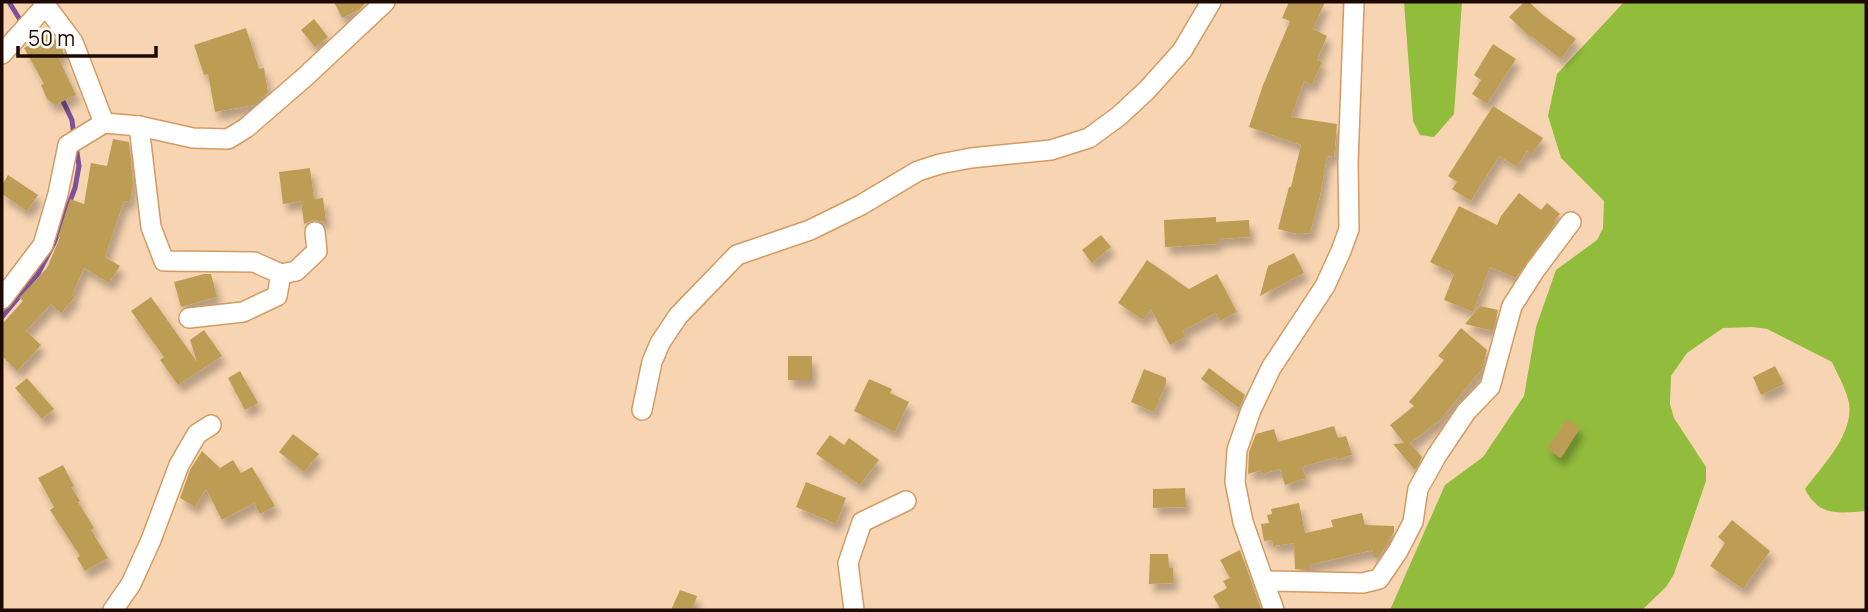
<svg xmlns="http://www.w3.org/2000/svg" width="1868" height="612" font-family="Manrope,sans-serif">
	<defs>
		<filter id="shadow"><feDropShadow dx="4.5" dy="8" stdDeviation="3.5" flood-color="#0004"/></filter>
	</defs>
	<rect width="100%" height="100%" fill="#f8d5b2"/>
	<g fill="#91bc3c">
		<path d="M 1404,2 L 1462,2 L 1454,114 L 1434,137 L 1420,135 L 1413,121 Z"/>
		<path d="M 1624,2 L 1866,2 L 1866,511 C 1839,513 1819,517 1805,489 C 1822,466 1854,434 1849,403 C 1846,389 1838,375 1832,362 L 1767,329 L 1753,327 L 1723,328 L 1687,353 L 1671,376 L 1670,404 L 1674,418 L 1706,467 L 1706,481 L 1674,574 L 1666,587 L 1642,610 L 1390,610 L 1445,485 L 1483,457 L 1524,396 L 1536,327 L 1556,270 L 1597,240 L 1603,228 L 1604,201 L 1561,158 L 1548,116 L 1557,74 Z"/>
	</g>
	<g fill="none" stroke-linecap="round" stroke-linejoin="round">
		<g stroke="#7d5199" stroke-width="5">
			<path d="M 9,2 L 22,23"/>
			<path d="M 61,97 L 72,120 L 74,137"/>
			<path d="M 2,317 L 38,274 L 54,243 L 75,188 L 79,166 L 76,146"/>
		</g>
	</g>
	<g fill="#bd9d53" filter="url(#shadow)">
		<path d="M 334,2 L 367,2 L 359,10 L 342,18 Z"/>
		<path d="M 1289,2 L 1325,2 L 1313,29 L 1327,36 L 1317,60 L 1322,62 L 1312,85 L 1304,81 L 1291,117 L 1337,124 L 1334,157 L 1327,156 L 1320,196 L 1310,233 L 1297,234 L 1278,229 L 1289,187 L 1291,187 L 1301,145 L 1249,127 L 1263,85 L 1290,21 L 1282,18 Z"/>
		<path d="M 1524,2 L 1529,2 L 1543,15 L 1576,39 L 1561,59 L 1531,36 L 1530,37 L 1509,17 Z"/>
		<path d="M 314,19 L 328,37 L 315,47 L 301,30 Z"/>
		<path d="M 246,28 L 259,69 L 264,68 L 268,93 L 260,98 L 260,99 L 254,105 L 215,112 L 208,74 L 204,75 L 194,45 Z"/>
		<path d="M 50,32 L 62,48 L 64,54 L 58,57 L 76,95 L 55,105 L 47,99 L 41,85 L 44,84 L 24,48 Z"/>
		<path d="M 1493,44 L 1516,59 L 1487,104 L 1472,94 L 1481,80 L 1474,75 Z"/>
		<path d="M 1493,106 L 1543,138 L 1532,154 L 1527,151 L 1517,167 L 1499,156 L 1471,201 L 1452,189 L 1457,182 L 1448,176 Z"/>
		<path d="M 113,139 L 129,142 L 133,183 L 130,202 L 124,201 L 105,257 L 120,266 L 109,283 L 84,268 L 72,295 L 75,297 L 61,313 L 51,304 L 26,331 L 41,345 L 17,371 L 2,356 L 2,324 L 23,301 L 19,298 L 47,268 L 60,237 L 58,237 L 70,199 L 84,204 L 91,163 L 107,166 Z"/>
		<path d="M 310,168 L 314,199 L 323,198 L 326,222 L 313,220 L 304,224 L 301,201 L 283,204 L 279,172 Z"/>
		<path d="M 8,175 L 38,195 L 27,211 L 2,194 L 2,185 Z"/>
		<path d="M 1519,193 L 1541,210 L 1547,203 L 1560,214 L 1554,221 L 1556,222 L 1516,278 L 1490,267 L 1473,312 L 1444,300 L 1454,274 L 1430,262 L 1459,206 L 1497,225 L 1501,216 Z"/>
		<path d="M 1216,217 L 1216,222 L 1249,220 L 1250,237 L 1217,239 L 1217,244 L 1165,247 L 1164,220 Z"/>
		<path d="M 1101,235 L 1111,247 L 1092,263 L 1082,250 Z"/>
		<path d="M 1294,253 L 1304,273 L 1260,296 L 1268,266 Z"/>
		<path d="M 1147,260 L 1189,289 L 1217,274 L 1237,312 L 1220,321 L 1216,313 L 1182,331 L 1186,337 L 1170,345 L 1151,309 L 1143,320 L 1118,303 Z"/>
		<path d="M 204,274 L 211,274 L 217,297 L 181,307 L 174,282 Z"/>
		<path d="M 151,297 L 197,362 L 190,340 L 204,330 L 222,356 L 178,385 L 160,360 L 164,357 L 131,311 Z"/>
		<path d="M 1480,306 L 1498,310 L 1493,331 L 1465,324 Z"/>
		<path d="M 1461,328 L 1487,350 L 1482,369 L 1440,420 L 1410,443 L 1422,457 L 1415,470 L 1393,444 L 1404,443 L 1390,425 L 1414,406 L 1409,402 L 1444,360 L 1438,356 Z"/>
		<rect x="788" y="356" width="24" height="24"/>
		<path d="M 1775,366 L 1784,384 L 1761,395 L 1753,377 Z"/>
		<path d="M 1209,368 L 1245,395 L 1239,408 L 1201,379 Z"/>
		<path d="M 1144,369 L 1166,378 L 1166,384 L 1154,412 L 1131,402 Z"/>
		<path d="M 240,371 L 258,403 L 245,410 L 228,378 Z"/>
		<path d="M 27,378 L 54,409 L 42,419 L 15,388 Z"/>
		<path d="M 869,379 L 892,389 L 890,393 L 909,402 L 895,432 L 854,411 Z"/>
		<path d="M 1567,419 L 1580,428 L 1561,458 L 1547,449 Z"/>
		<path d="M 1334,426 L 1338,438 L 1346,436 L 1352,455 L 1337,460 L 1336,457 L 1302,467 L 1306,478 L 1285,485 L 1280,469 L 1262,474 L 1261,470 L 1248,474 L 1249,452 L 1256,434 L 1274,429 L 1278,442 Z"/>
		<path d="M 293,434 L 319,454 L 304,472 L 279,452 Z"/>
		<path d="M 830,435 L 844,445 L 849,438 L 879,460 L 860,485 L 816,454 Z"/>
		<path d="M 202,451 L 220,468 L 233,460 L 241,473 L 252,467 L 275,506 L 260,514 L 254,503 L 222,520 L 206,489 L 195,507 L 180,498 L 190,470 Z"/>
		<path d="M 63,465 L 74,486 L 71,487 L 80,501 L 78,502 L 94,528 L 91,530 L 108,558 L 85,571 L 77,558 L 80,556 L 50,510 L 54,507 L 38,478 Z"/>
		<path d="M 806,482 L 846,498 L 836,524 L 796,507 Z"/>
		<path d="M 1185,488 L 1186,507 L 1153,508 L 1153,489 Z"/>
		<path d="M 1299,503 L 1305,533 L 1333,527 L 1331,520 L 1362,513 L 1365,525 L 1394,526 L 1394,532 L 1379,557 L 1373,557 L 1373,550 L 1309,565 L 1309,569 L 1295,569 L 1294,543 L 1273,546 L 1272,540 L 1264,541 L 1261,524 L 1269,523 L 1267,515 L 1272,514 L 1271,509 Z"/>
		<path d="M 1732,520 L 1770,551 L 1743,589 L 1710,566 L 1725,543 L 1718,537 Z"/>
		<path d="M 1240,550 L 1261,609 L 1257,610 L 1221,610 L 1213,596 L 1227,588 L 1223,581 L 1230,578 L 1220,560 Z"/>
		<path d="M 1150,554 L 1168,554 L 1169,568 L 1173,568 L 1173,583 L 1149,584 Z"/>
		<path d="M 680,590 L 697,596 L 692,610 L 671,610 Z"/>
	</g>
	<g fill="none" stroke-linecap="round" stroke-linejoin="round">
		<defs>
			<g id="street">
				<path d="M 43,2 L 73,42 L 104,123"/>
				<path d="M 2,54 L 46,5"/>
				<path d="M 139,126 L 151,227 L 164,261 L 254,262 L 281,274 L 277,296 L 243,312 L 189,318"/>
				<path d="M 281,274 L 296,271 L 317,251 L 315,232"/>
				<path d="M 2,299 L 43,245 L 58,194 L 68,145 L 104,123 L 139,126 L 193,138 L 228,139 L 246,128 L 305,77 L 385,2"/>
				<path d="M 642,410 L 652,362 L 660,343 L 678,316 L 737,255 L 810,230 L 861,205 L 918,171 L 940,164 L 971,158 L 1051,150 L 1089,138 L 1119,116 L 1147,90 L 1182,51 L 1211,2"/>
				<path d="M 1265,581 L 1363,583 L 1379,579 L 1398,551 L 1413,522 L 1418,489 L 1437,455 L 1466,412 L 1490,387 L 1512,306 L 1535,270 L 1571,222"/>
				<path d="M 113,610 L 131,584 L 151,540 L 179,465 L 197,434 L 211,425"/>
				<path d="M 854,610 L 848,563 L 862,522 L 906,501"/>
				<path d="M 1274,610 L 1243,522 L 1235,482 L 1237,450 L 1251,410 L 1271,368 L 1325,286 L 1341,251 L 1349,229 L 1348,163 L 1354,2"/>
			</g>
		</defs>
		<use href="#street" stroke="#d39b61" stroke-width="22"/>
		<use href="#street" stroke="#fff" stroke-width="19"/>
	</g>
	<rect width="1868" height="612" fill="none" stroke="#1d0900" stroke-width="7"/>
	<path d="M18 46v10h138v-10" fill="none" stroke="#1d0900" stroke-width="3.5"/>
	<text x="28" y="46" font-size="21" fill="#1d0900" stroke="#fdfdfd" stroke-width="5" paint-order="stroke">50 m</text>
</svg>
